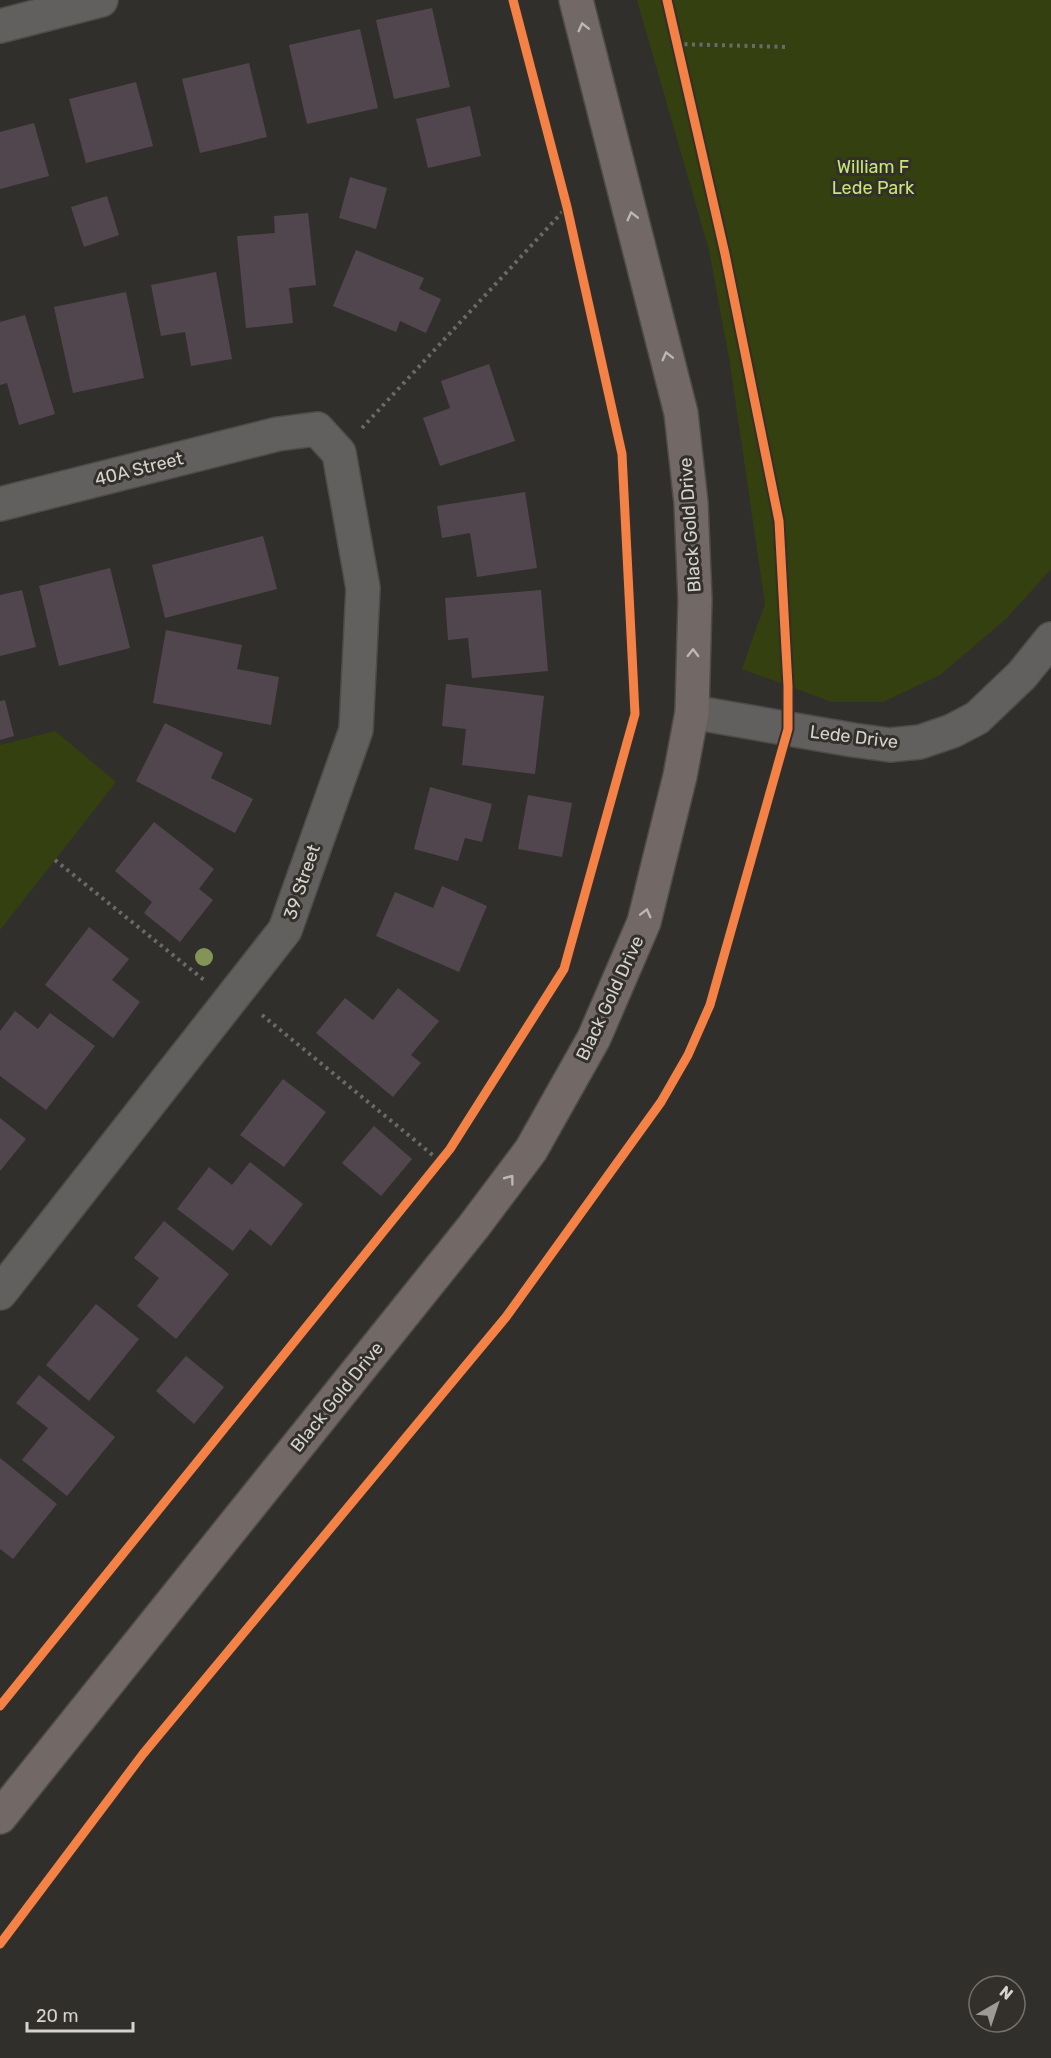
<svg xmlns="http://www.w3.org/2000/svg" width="1051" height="2058" font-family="Rubik,sans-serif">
	<rect width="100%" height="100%" fill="#312f2c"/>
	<g fill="#34400f">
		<path d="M 637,0 L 1051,0 L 1051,569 L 1007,618 L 940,675 L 883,702 L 832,702 L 742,669 L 765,604 L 730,364 L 709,250 Z"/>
		<path d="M 55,731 L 116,782 L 0,930 L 0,745 Z"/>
	</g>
	<g fill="#52464e">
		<path d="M 432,8 L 450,87 L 394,99 L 376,20 Z"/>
		<path d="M 360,29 L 378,108 L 307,124 L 289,45 Z"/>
		<path d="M 249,63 L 267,137 L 200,153 L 182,79 Z"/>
		<path d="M 136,82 L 153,146 L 86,163 L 69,99 Z"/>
		<path d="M 470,106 L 481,156 L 428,168 L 416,119 Z"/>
		<path d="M 34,123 L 49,176 L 0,189 L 0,132 Z"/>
		<path d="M 350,177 L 387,188 L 376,229 L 339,218 Z"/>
		<path d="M 107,196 L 119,235 L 84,247 L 71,207 Z"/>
		<path d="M 308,213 L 316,285 L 289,288 L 293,323 L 246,328 L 237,236 L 275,233 L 274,216 Z"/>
		<path d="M 356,250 L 424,278 L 419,289 L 441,299 L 426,333 L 400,321 L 396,332 L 333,306 Z"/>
		<path d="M 216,272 L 232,359 L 191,366 L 185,332 L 161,336 L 151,285 Z"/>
		<path d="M 126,292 L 144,378 L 73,393 L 54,307 Z"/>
		<path d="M 25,315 L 55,414 L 19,425 L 7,383 L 0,385 L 0,322 Z"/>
		<path d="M 489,364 L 515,441 L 440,466 L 423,418 L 450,408 L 441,381 Z"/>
		<path d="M 525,492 L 537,568 L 477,577 L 470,533 L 442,538 L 437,506 Z"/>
		<path d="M 263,536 L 277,589 L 165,618 L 152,565 Z"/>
		<path d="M 110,568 L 130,648 L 59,666 L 39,586 Z"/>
		<path d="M 22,590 L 36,647 L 0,656 L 0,595 Z"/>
		<path d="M 541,590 L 548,671 L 472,678 L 468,638 L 448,640 L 445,598 Z"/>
		<path d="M 166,630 L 242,645 L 237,669 L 279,677 L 271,725 L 153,703 Z"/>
		<path d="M 446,684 L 544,696 L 535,774 L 462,765 L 466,729 L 442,726 Z"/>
		<path d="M 5,700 L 14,736 L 0,740 L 0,701 Z"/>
		<path d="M 165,723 L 223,753 L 211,778 L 253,799 L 235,833 L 136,781 Z"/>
		<path d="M 430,787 L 492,804 L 482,842 L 465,838 L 458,861 L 414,849 Z"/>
		<path d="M 528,795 L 572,803 L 562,857 L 518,849 Z"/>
		<path d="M 154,822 L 214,869 L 199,889 L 213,900 L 180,942 L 144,913 L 152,902 L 115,871 Z"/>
		<path d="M 442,886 L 487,906 L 459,972 L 376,936 L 395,892 L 433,908 Z"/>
		<path d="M 89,927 L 129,959 L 112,980 L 140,1002 L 113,1038 L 45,985 Z"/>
		<path d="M 398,988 L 439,1021 L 411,1055 L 421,1063 L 393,1097 L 316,1033 L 345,998 L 373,1020 Z"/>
		<path d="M 15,1011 L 38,1029 L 50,1013 L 95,1046 L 46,1110 L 0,1076 L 0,1031 Z"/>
		<path d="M 283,1079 L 326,1112 L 284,1167 L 240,1135 Z"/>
		<path d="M 0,1118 L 26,1139 L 0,1171 Z"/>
		<path d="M 374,1126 L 412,1159 L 381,1196 L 342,1163 Z"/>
		<path d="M 250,1162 L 303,1204 L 271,1246 L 250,1229 L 233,1251 L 177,1209 L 209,1167 L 232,1185 Z"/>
		<path d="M 164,1221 L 229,1274 L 176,1339 L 137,1306 L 159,1278 L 134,1258 Z"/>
		<path d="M 96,1304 L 139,1339 L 89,1401 L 46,1365 Z"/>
		<path d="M 186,1356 L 224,1387 L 194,1424 L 156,1391 Z"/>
		<path d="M 39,1375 L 115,1437 L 67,1496 L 22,1460 L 48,1428 L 16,1403 Z"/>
		<path d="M 0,1458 L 57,1504 L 13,1559 L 0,1549 Z"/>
	</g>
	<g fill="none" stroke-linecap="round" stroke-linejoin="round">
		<defs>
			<g id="minor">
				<path d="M 0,26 L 101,0"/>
				<path d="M 0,504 L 278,434 L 317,429 L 339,453 L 363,588 L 356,730 L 285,930 L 0,1293"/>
				<path d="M 692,712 L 853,740 L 890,745 L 920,742 L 952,731 L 977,718 L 1022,675 L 1051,639"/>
			</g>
			<path id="major" d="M 0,1817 L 474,1226 L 531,1150 L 594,1038 L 644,922 L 680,776 L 692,712 L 695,600 L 691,503 L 681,413 L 576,0"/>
		</defs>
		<use href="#minor" stroke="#4e4c49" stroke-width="36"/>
		<use href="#major" stroke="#4e4c49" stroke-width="36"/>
		<g stroke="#6b6a68" stroke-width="4" stroke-dasharray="3 4.5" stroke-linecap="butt">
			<path d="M 677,44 L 789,47"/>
			<path d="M 362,428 L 567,207"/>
			<path d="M 55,860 L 204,980"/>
			<path d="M 262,1015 L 440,1161"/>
		</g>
		<use href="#minor" stroke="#62605e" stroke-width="33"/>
		<use href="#major" stroke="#726865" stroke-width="33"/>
		<defs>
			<g id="cycleway">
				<path d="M 0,1706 L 450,1149 L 564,969 L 635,714 L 622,454 L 567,207 L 513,0"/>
				<path d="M 0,1944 L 143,1754 L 506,1317 L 661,1102 L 688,1055 L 710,1005 L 788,729 L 788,686 L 779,521 L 725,254 L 667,0"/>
			</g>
		</defs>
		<use href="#cycleway" stroke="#332f2a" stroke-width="13"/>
		<use href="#cycleway" stroke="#f48246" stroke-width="9"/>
	</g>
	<circle fill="#839457" cx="204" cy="957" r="9"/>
	<defs><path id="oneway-chevron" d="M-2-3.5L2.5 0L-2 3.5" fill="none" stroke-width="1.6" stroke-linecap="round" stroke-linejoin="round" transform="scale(1.5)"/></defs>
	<g stroke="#bcb8b4">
		<use href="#oneway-chevron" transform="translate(583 27) rotate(-104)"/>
		<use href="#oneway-chevron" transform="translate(632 216) rotate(-104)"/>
		<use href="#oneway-chevron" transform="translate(667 356) rotate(-104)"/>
		<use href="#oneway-chevron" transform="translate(693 653) rotate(-89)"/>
		<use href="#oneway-chevron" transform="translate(646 913) rotate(-76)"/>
		<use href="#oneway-chevron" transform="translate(510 1179) rotate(-53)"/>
	</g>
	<g text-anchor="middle" stroke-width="6" stroke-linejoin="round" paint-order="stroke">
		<g font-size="18" fill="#c6e67a" stroke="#332f2a">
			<text x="873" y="173">William F<tspan x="873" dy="21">Lede Park</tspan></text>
		</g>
		<g font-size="18" fill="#d5d3cf" stroke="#332f2a">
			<text transform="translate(139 469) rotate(-14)" y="6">40A Street</text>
			<text transform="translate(690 525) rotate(-94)" y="6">Black Gold Drive</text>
			<text transform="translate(854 737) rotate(7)" y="6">Lede Drive</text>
			<text transform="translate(302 882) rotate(-71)" y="6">39 Street</text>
			<text transform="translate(610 998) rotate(-65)" y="6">Black Gold Drive</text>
			<text transform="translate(337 1397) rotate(-51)" y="6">Black Gold Drive</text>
		</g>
	</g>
	<g transform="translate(997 2004) rotate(39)"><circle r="28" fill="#332f2a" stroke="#74716c" stroke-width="1.5"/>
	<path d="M0-4.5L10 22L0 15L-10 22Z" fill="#9c9a96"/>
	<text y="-9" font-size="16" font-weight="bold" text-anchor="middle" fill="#d5d3cf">N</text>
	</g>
	<path d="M27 2022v9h106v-9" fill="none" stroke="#d5d3cf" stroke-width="3"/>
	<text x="36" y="2022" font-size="18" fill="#d5d3cf" stroke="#332f2a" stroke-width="4.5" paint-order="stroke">20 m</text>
</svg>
